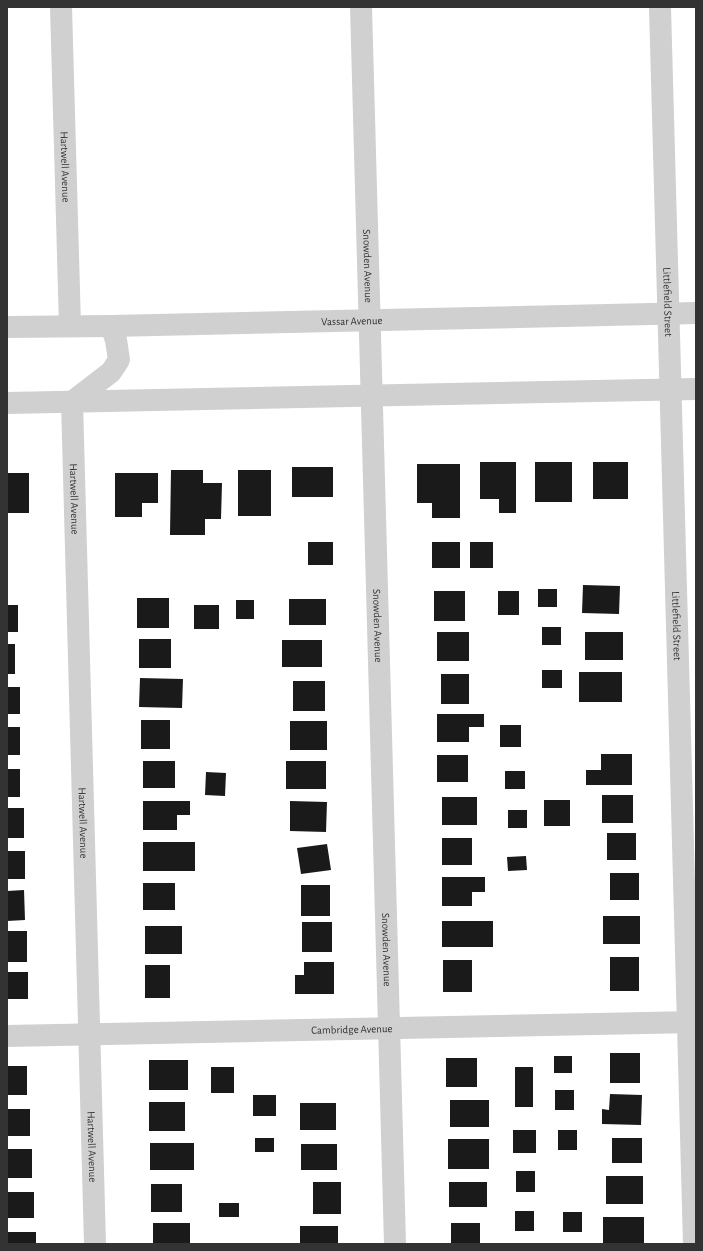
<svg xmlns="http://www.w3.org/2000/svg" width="703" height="1251" font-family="'Alegreya Sans',sans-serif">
	<rect width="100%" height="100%" fill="#fff"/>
	<g fill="#1a1a1a">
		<path d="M 480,462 L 516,462 L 516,513 L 499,513 L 499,499 L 480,499 Z"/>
		<rect x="535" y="462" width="37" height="40"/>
		<rect x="593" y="462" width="35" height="37"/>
		<path d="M 417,464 L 460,464 L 460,518 L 432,518 L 432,503 L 417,503 Z"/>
		<rect x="292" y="467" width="41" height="30"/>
		<path d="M 171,470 L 203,470 L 203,483 L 222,483 L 221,519 L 205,519 L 205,535 L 170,535 Z"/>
		<rect x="238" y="470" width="33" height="46"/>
		<rect x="7" y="473" width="22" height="40"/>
		<path d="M 115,473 L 158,473 L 158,503 L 142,503 L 142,517 L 115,517 Z"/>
		<rect x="308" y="542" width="25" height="23"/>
		<rect x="432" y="542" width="28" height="26"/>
		<rect x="470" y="542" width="23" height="26"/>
		<path d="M 583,585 L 620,586 L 619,614 L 582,613 Z"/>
		<rect x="538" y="589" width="19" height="18"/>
		<rect x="434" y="591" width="31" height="30"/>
		<rect x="498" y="591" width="21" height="24"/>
		<rect x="137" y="598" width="32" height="30"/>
		<rect x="289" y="599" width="37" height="26"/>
		<rect x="236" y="600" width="18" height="19"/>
		<rect x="7" y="605" width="11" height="27"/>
		<rect x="194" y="605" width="25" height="24"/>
		<rect x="542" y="627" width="19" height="18"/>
		<rect x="437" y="632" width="32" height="29"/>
		<rect x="585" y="632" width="38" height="28"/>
		<rect x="139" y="639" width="32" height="29"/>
		<rect x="282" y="640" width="40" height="27"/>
		<rect x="7" y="644" width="8" height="30"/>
		<rect x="542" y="670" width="20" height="18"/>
		<rect x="579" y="672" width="43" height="30"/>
		<rect x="441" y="674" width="28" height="30"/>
		<path d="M 140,678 L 183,679 L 182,708 L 139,707 Z"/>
		<rect x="293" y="681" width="32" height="30"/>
		<rect x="7" y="687" width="13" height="27"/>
		<path d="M 437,714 L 484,714 L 484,727 L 469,727 L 469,742 L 437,742 Z"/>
		<rect x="141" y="720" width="29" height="29"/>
		<rect x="290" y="721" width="37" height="29"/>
		<rect x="500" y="725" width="21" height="22"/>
		<rect x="7" y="727" width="13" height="28"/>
		<path d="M 601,754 L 632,754 L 632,785 L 586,785 L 586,770 L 601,770 Z"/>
		<rect x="437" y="755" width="31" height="27"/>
		<rect x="143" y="761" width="32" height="27"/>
		<rect x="286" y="761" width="40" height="28"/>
		<rect x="7" y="769" width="13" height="28"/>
		<rect x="505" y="771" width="20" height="18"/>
		<path d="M 206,772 L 226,773 L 225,796 L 205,795 Z"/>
		<rect x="602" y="795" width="31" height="28"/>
		<rect x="442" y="797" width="35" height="28"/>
		<rect x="544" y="800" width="26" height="26"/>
		<path d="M 143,801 L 190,801 L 190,815 L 177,815 L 177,830 L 143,830 Z"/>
		<path d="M 290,801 L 327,802 L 326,832 L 290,831 Z"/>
		<rect x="7" y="808" width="17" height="30"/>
		<rect x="508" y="810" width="19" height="18"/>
		<rect x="607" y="833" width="29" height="27"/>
		<rect x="442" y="838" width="30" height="27"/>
		<rect x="143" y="842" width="52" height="29"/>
		<path d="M 327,844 L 331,870 L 301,874 L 297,848 Z"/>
		<rect x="7" y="851" width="18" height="28"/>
		<path d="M 526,856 L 527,870 L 508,871 L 507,857 Z"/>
		<rect x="610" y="873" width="29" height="27"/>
		<path d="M 442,877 L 485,877 L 485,892 L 472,892 L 472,906 L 442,906 Z"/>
		<rect x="143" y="883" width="32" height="27"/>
		<rect x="301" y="885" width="29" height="31"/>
		<path d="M 24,890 L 25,920 L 7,921 L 7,891 Z"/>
		<rect x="603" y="916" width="37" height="28"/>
		<rect x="442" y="921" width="51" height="26"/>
		<rect x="302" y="922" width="30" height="30"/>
		<rect x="145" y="926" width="37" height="28"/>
		<rect x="7" y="931" width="20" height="31"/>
		<rect x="610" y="957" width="29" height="34"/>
		<rect x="443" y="960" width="29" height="32"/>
		<path d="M 304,962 L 334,962 L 334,994 L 295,994 L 295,975 L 304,975 Z"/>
		<rect x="145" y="965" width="25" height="33"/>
		<rect x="7" y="972" width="21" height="27"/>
		<rect x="610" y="1053" width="30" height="30"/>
		<rect x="554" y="1056" width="18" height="17"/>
		<rect x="446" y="1058" width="31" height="29"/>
		<rect x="149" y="1060" width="39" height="30"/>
		<rect x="7" y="1066" width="20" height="29"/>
		<rect x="211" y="1067" width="23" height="26"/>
		<rect x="515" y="1067" width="18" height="40"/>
		<rect x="555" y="1090" width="19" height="20"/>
		<path d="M 610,1094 L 642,1095 L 641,1125 L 602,1124 L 602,1109 L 609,1110 Z"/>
		<rect x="253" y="1095" width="23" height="21"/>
		<rect x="450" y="1100" width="39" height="27"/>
		<rect x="149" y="1102" width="36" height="29"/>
		<rect x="300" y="1103" width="36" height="27"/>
		<rect x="7" y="1109" width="23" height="27"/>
		<rect x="513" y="1130" width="23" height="23"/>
		<rect x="558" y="1130" width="19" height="20"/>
		<rect x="255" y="1138" width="19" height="14"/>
		<rect x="612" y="1138" width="30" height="25"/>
		<rect x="448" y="1139" width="41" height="30"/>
		<rect x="150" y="1143" width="44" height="27"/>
		<rect x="301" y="1144" width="36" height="26"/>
		<rect x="7" y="1149" width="25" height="29"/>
		<rect x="516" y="1171" width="19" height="21"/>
		<rect x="606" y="1176" width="37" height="28"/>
		<rect x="313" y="1182" width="28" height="32"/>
		<rect x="449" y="1182" width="38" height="25"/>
		<rect x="151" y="1184" width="31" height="28"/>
		<rect x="7" y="1192" width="27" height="26"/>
		<rect x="219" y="1203" width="20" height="14"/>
		<rect x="515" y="1211" width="19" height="20"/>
		<rect x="563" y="1212" width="19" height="20"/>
		<rect x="603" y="1217" width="41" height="27"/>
		<rect x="153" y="1223" width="37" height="21"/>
		<rect x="451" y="1223" width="29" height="21"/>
		<rect x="300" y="1226" width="38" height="18"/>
		<rect x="7" y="1232" width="29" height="12"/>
	</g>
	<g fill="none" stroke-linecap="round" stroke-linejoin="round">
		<g stroke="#d0d0d0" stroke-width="22">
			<path id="s1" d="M 61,7 L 70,326"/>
			<path id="s2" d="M 361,7 L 395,1244"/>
			<path id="s3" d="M 660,7 L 694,1244"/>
			<path id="s4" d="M 7,327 L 111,326 L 696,313"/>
			<path id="s5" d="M 72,402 L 95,1244"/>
			<path d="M 72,402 L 111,372 L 119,360 L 116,340 L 111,326"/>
			<path d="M 7,403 L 696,389"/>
			<path id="s6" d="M 7,1036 L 696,1022"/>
		</g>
	</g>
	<g text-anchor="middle" stroke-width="4" stroke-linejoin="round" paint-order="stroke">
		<g font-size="11" fill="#333" stroke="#fff">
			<text dy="4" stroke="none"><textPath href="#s1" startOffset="160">Hartwell Avenue</textPath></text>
			<text dy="4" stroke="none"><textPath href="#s2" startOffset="259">Snowden Avenue</textPath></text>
			<text dy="4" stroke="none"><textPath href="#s3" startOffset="295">Littlefield Street</textPath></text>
			<text dy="4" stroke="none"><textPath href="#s4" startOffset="345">Vassar Avenue</textPath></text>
			<text dy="4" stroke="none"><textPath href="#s5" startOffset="97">Hartwell Avenue</textPath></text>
			<text dy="4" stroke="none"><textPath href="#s2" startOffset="619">Snowden Avenue</textPath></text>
			<text dy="4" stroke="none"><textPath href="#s3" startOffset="619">Littlefield Street</textPath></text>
			<text dy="4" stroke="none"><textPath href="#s5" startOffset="421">Hartwell Avenue</textPath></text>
			<text dy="4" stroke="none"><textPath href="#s2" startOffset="943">Snowden Avenue</textPath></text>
			<text dy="4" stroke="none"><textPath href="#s6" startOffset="345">Cambridge Avenue</textPath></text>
			<text dy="4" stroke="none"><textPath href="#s5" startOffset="745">Hartwell Avenue</textPath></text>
		</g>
	</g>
	<rect width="703" height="1251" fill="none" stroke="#333333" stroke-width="16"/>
</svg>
